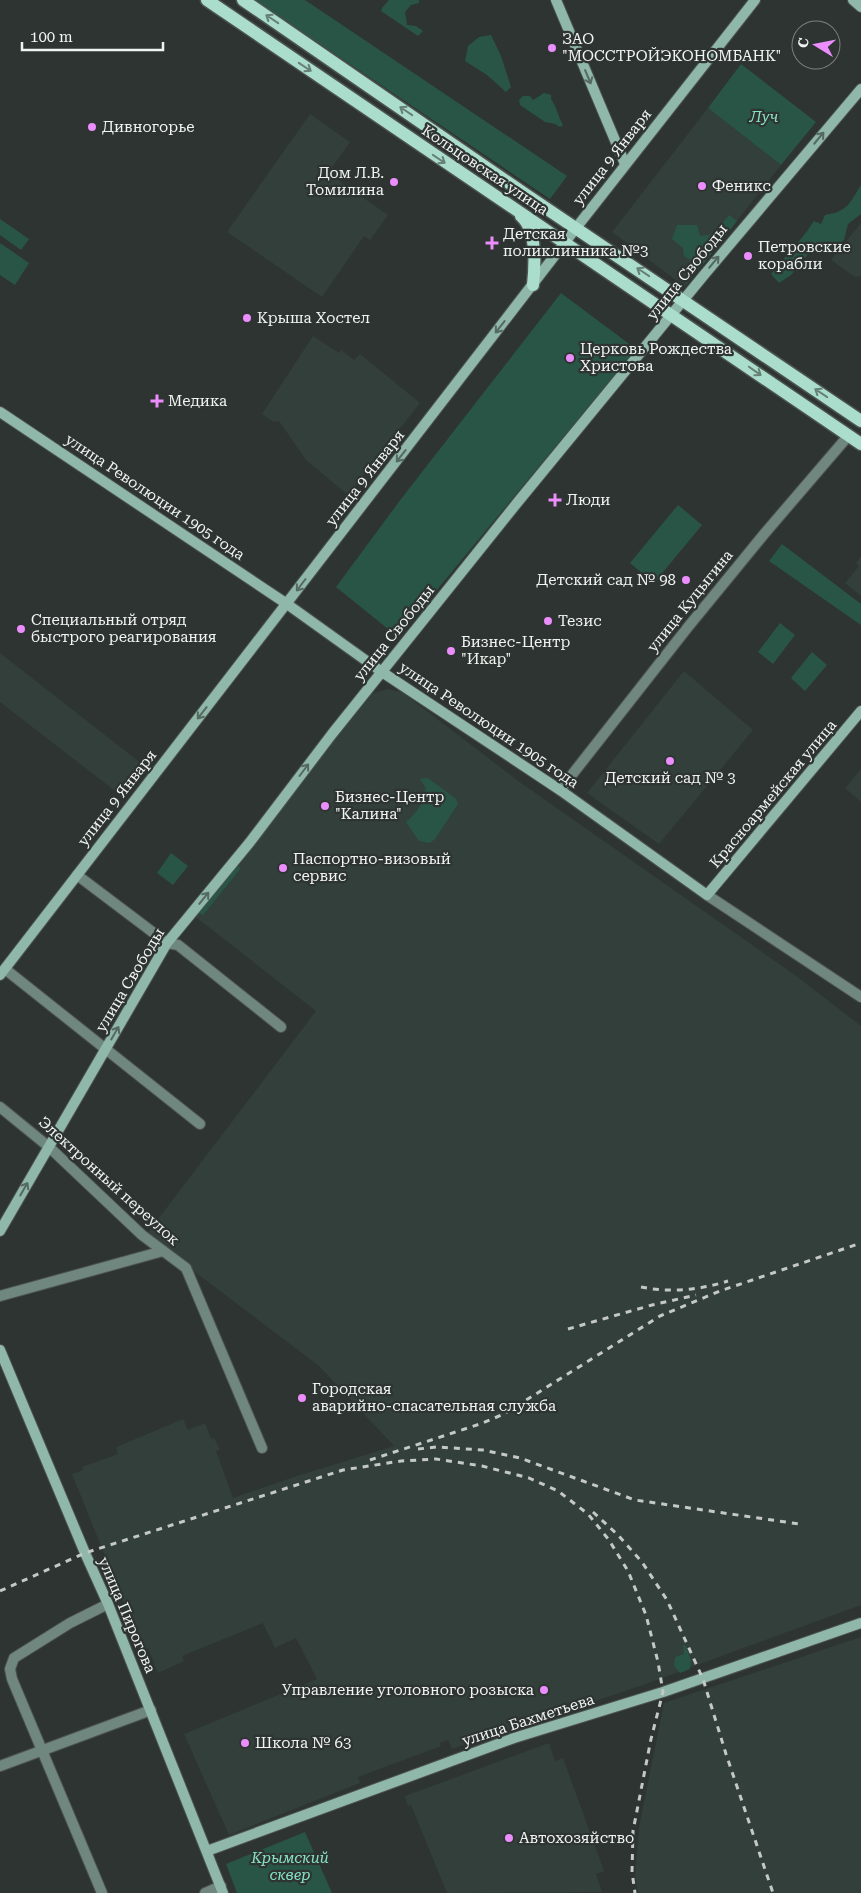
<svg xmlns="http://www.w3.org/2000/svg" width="861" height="1893" font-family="'Roboto Serif',serif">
	<rect width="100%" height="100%" fill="#2e3431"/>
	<g fill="#323f3a">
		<path d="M 708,108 L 781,165 L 685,287 L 612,232 Z"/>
		<path d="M 310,114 L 350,142 L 328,173 L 388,215 L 370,240 L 364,236 L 322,297 L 227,232 Z"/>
		<path d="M 861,223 L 861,276 L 855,277 L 831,260 Z"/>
		<path d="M 313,336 L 339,353 L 341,350 L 354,360 L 360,354 L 420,403 L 348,495 L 306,460 L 279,421 L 274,422 L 262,414 Z"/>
		<path d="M 861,556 L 861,596 L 845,583 L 859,566 L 856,563 Z"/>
		<path d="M 0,653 L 142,764 L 119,794 L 0,702 Z"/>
		<path d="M 684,671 L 753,730 L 659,844 L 587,793 Z"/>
		<path d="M 387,689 L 402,692 L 521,783 L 795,975 L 861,1026 L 861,1605 L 643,1685 L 452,1749 L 448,1740 L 440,1743 L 441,1746 L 358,1777 L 360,1783 L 229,1835 L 184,1734 L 317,1679 L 296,1638 L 275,1648 L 263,1623 L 182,1656 L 184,1661 L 158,1673 L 148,1648 L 143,1650 L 72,1474 L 83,1470 L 82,1467 L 118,1454 L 116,1447 L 183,1419 L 188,1430 L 205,1423 L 211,1439 L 214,1438 L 220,1450 L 216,1451 L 233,1498 L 297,1476 L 394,1446 L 319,1366 L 146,1235 L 316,1011 L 192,914 L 371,694 Z"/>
		<path d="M 861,769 L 861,802 L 845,788 Z"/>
		<path d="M 861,1637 L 861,1893 L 638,1893 L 635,1875 L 639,1827 L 664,1703 Z"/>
		<path d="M 549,1743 L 555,1761 L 563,1758 L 604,1871 L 596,1874 L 602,1892 L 447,1893 L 411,1805 L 408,1806 L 405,1796 Z"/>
	</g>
	<g fill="#295547">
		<path d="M 255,0 L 305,0 L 567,176 L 550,199 Z"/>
		<path d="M 389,0 L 419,0 L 419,3 L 411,5 L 405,12 L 407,25 L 416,26 L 423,31 L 418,36 L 381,11 L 382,8 Z"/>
		<path d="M 491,35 L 501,56 L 511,87 L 506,92 L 487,75 L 465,61 L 468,46 L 479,37 Z"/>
		<path d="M 741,64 L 816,122 L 781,165 L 708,108 Z"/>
		<path d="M 544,93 L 551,95 L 551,99 C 557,108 558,116 563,125 L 560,127 L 555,124 L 545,122 L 520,105 L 519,100 L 523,96 L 530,96 L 533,100 Z"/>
		<path d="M 861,185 L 861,214 L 848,224 L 844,240 L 833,249 L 818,242 L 791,275 L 779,283 L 771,274 C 785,256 802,240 814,221 L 821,224 L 825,215 C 847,212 850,203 861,185 Z"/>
		<path d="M 729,215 L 737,221 L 701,267 L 684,256 L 683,248 L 672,239 L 677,225 L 697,225 L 700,236 L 714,234 Z"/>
		<path d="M 0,219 L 29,239 L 21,250 L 0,235 Z"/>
		<path d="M 0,243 L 29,263 L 15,285 L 0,275 Z"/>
		<path d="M 561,293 L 636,349 L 398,637 L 336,587 L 401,499 Z"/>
		<path d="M 678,505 L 702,525 L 654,583 L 630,563 Z"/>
		<path d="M 782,544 L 861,604 L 861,625 L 769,561 Z"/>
		<path d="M 780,623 L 795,635 L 773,664 L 758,652 Z"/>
		<path d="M 812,652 L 827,665 L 805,691 L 791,678 Z"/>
		<path d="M 428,778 L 456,799 L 458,804 L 435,839 L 430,843 L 419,841 L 406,822 C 418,812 423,803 426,788 L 420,779 Z"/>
		<path d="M 171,853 L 188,866 L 173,885 L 157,873 Z"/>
		<path d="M 235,864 L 241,868 L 203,915 L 196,912 Z"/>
		<path d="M 683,1645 L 686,1646 L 691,1661 L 690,1669 L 680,1673 L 674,1666 L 675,1657 L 684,1654 Z"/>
		<path d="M 305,1832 L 332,1893 L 237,1893 L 226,1864 Z"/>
	</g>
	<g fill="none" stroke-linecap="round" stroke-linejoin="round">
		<defs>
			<g id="street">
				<path d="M 560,790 L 688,627 L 765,533 L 849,435"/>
				<path d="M 77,875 L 167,943 L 178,945 L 281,1027"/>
				<path d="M 707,895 L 861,997"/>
				<path d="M 5,969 L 200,1124"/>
				<path d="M 0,1107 L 49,1147 L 142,1235 L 186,1268 L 262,1448"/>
				<path d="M 0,1296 L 163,1251"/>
				<path d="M 0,1766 L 151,1710"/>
				<path d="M 102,1893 L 12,1679 L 10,1669 L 14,1658 L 70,1623 L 108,1604"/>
				<path d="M 205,1893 L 221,1886"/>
			</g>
			<g id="secondary">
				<path d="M 556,0 L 625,164"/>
				<path d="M 853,0 L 861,7"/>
				<path d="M 0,412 L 287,604 L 382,672 L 560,790 L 707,895 L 861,711"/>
				<path d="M 0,975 L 576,228 L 755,0"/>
				<path d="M 0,1231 L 167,943 L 250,842 L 332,734 L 517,503 L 704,275 L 861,89"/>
				<path d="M 0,1350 L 85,1553 L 108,1604 L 223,1893"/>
				<path d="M 207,1851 L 514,1738 L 663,1692 L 861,1623"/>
			</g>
			<g id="primary">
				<path d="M 207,0 C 424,149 644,295 861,444"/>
				<path d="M 243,0 L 525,194 L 861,421"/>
				<path d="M 521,216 C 537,230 535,266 533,285"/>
			</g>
		</defs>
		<use href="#street" stroke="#4d5350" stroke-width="12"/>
		<use href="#secondary" stroke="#4d5350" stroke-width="12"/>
		<use href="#primary" stroke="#4d5350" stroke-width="15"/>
		<use href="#street" stroke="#6f877f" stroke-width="10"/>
		<use href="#secondary" stroke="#90b8aa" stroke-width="10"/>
		<use href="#primary" stroke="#aaddcb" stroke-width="12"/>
		<g stroke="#c4c9c7" stroke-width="3" stroke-dasharray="6 6" stroke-linecap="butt">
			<path d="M 641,1287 C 671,1293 699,1290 728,1281"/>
			<path d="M 568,1329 L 652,1305 L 696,1295"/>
			<path d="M 418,1449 L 437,1447 L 483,1450 L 520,1458 L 635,1500 L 799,1524"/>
			<path d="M 370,1460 L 480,1424 L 504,1414 L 660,1316 L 720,1291 L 861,1243"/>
			<path d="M 593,1512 L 618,1535 L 642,1562 L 667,1600 L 703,1679 L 726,1754 L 773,1893"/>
			<path d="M 0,1591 L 85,1553 L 343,1470 L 401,1461 L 436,1459 L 482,1466 L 529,1478 L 558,1491 L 588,1514 L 609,1540 L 628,1571 L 646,1615 L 658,1662 L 663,1692 L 651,1739 L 633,1831 L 632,1872 L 635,1893"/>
		</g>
	</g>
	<defs><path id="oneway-shaft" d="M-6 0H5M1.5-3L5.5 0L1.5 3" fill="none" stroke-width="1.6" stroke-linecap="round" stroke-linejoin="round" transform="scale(1.25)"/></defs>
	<g stroke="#668076">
		<use href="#oneway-shaft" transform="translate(272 19) rotate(-146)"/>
		<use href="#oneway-shaft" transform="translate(305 67) rotate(34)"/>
		<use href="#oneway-shaft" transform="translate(406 111) rotate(-146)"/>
		<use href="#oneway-shaft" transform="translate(439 159) rotate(34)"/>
		<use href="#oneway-shaft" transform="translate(643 272) rotate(-146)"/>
		<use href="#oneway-shaft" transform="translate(755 371) rotate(35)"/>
		<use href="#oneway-shaft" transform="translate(821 393) rotate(-146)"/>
	</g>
	<g stroke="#556961">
		<use href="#oneway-shaft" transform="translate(588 77) rotate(67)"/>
		<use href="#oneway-shaft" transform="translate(819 138) rotate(-50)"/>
		<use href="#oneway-shaft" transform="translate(714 262) rotate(-50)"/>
		<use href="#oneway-shaft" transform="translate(500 327) rotate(128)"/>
		<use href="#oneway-shaft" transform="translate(401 456) rotate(128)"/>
		<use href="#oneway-shaft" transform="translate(301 585) rotate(127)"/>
		<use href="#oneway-shaft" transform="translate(202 713) rotate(128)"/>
		<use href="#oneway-shaft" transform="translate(304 770) rotate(-53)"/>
		<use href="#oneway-shaft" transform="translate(204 898) rotate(-51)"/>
		<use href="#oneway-shaft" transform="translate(115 1033) rotate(-60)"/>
		<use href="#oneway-shaft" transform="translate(24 1189) rotate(-60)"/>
	</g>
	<g fill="#eb8dfc" stroke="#2e3431" stroke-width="2">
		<circle cx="552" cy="48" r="5"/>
		<circle cx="92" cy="127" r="5"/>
		<circle cx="394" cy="182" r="5"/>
		<circle cx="702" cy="186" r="5"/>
		<path d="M489.5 235.5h5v5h5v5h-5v5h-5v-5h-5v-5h5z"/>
		<circle cx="748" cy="256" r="5"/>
		<circle cx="247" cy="318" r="5"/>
		<circle cx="570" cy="358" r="5"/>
		<path d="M154.5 393.5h5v5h5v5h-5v5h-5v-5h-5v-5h5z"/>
		<path d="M552.5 492.5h5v5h5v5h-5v5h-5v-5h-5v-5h5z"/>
		<circle cx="686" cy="580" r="5"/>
		<circle cx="548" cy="621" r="5"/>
		<circle cx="21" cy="629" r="5"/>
		<circle cx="451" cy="651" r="5"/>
		<circle cx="670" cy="761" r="5"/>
		<circle cx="325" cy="806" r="5"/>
		<circle cx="283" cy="868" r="5"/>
		<circle cx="302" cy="1398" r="5"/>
		<circle cx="544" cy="1690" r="5"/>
		<circle cx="245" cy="1743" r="5"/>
		<circle cx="509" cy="1838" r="5"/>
	</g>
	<g text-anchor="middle" stroke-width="4.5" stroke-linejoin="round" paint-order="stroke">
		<g font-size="15" fill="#f0f4f2" stroke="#2e3431" text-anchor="start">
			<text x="562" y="44">ЗАО<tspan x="562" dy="17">"МОССТРОЙЭКОНОМБАНК"</tspan></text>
			<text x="102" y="132">Дивногорье</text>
			<text x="384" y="178" text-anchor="end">Дом Л.В.<tspan x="384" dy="17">Томилина</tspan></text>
			<text x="712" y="191">Феникс</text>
			<text x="503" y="239">Детская<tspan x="503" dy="17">поликлинника №3</tspan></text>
			<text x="758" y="252">Петровские<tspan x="758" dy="17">корабли</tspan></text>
			<text x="257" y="323">Крыша Хостел</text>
			<text x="580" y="354">Церковь Рождества<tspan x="580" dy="17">Христова</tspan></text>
			<text x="168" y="406">Медика</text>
			<text x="566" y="505">Люди</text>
			<text x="676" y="585" text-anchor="end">Детский сад № 98</text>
			<text x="31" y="625">Специальный отряд<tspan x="31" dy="17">быстрого реагирования</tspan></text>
			<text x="558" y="626">Тезис</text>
			<text x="461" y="647">Бизнес-Центр<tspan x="461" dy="17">"Икар"</tspan></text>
			<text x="670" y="783" text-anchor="middle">Детский сад № 3</text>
			<text x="335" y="802">Бизнес-Центр<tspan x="335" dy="17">"Калина"</tspan></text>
			<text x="293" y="864">Паспортно-визовый<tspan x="293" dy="17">сервис</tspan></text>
			<text x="312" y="1394">Городская<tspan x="312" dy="17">аварийно-спасательная служба</tspan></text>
			<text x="534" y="1695" text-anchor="end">Управление уголовного розыска</text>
			<text x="255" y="1748">Школа № 63</text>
			<text x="519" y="1843">Автохозяйство</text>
		</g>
		<g font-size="15" font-style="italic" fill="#86e2c5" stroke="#2e3431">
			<text x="764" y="122">Луч</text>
			<text x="290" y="1863">Крымский<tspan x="290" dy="17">сквер</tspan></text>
		</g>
		<g font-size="15" fill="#f0f4f2" stroke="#2e3431">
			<text transform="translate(612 157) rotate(-52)" y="5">улица 9 Января</text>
			<text transform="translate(485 170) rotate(34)" y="5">Кольцовская улица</text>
			<text transform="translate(687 272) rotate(-51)" y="5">улица Свободы</text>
			<text transform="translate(365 478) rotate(-52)" y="5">улица 9 Января</text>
			<text transform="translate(155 497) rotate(34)" y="5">улица Революции 1905 года</text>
			<text transform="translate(690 601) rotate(-51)" y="5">улица Куцыгина</text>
			<text transform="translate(394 633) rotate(-51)" y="5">улица Свободы</text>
			<text transform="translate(489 725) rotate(34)" y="5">улица Революции 1905 года</text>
			<text transform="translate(773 794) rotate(-50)" y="5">Красноармейская улица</text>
			<text transform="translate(117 798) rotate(-52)" y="5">улица 9 Января</text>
			<text transform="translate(130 980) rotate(-59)" y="5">улица Свободы</text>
			<text transform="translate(109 1181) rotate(42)" y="5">Электронный переулок</text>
			<text transform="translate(127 1615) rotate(67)" y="5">улица Пирогова</text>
			<text transform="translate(528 1720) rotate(-18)" y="5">улица Бахметьева</text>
		</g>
	</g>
	<g transform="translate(816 45) rotate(280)"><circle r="24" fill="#2e3431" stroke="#7c817e"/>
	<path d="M0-4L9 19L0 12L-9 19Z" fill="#eb8dfc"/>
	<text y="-8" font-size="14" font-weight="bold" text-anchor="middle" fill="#f0f4f2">С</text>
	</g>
	<path d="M22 42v8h141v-8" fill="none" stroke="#f0f4f2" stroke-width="2.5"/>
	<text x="30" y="42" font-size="15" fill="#f0f4f2" stroke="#2e3431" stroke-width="4" paint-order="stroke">100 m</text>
</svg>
